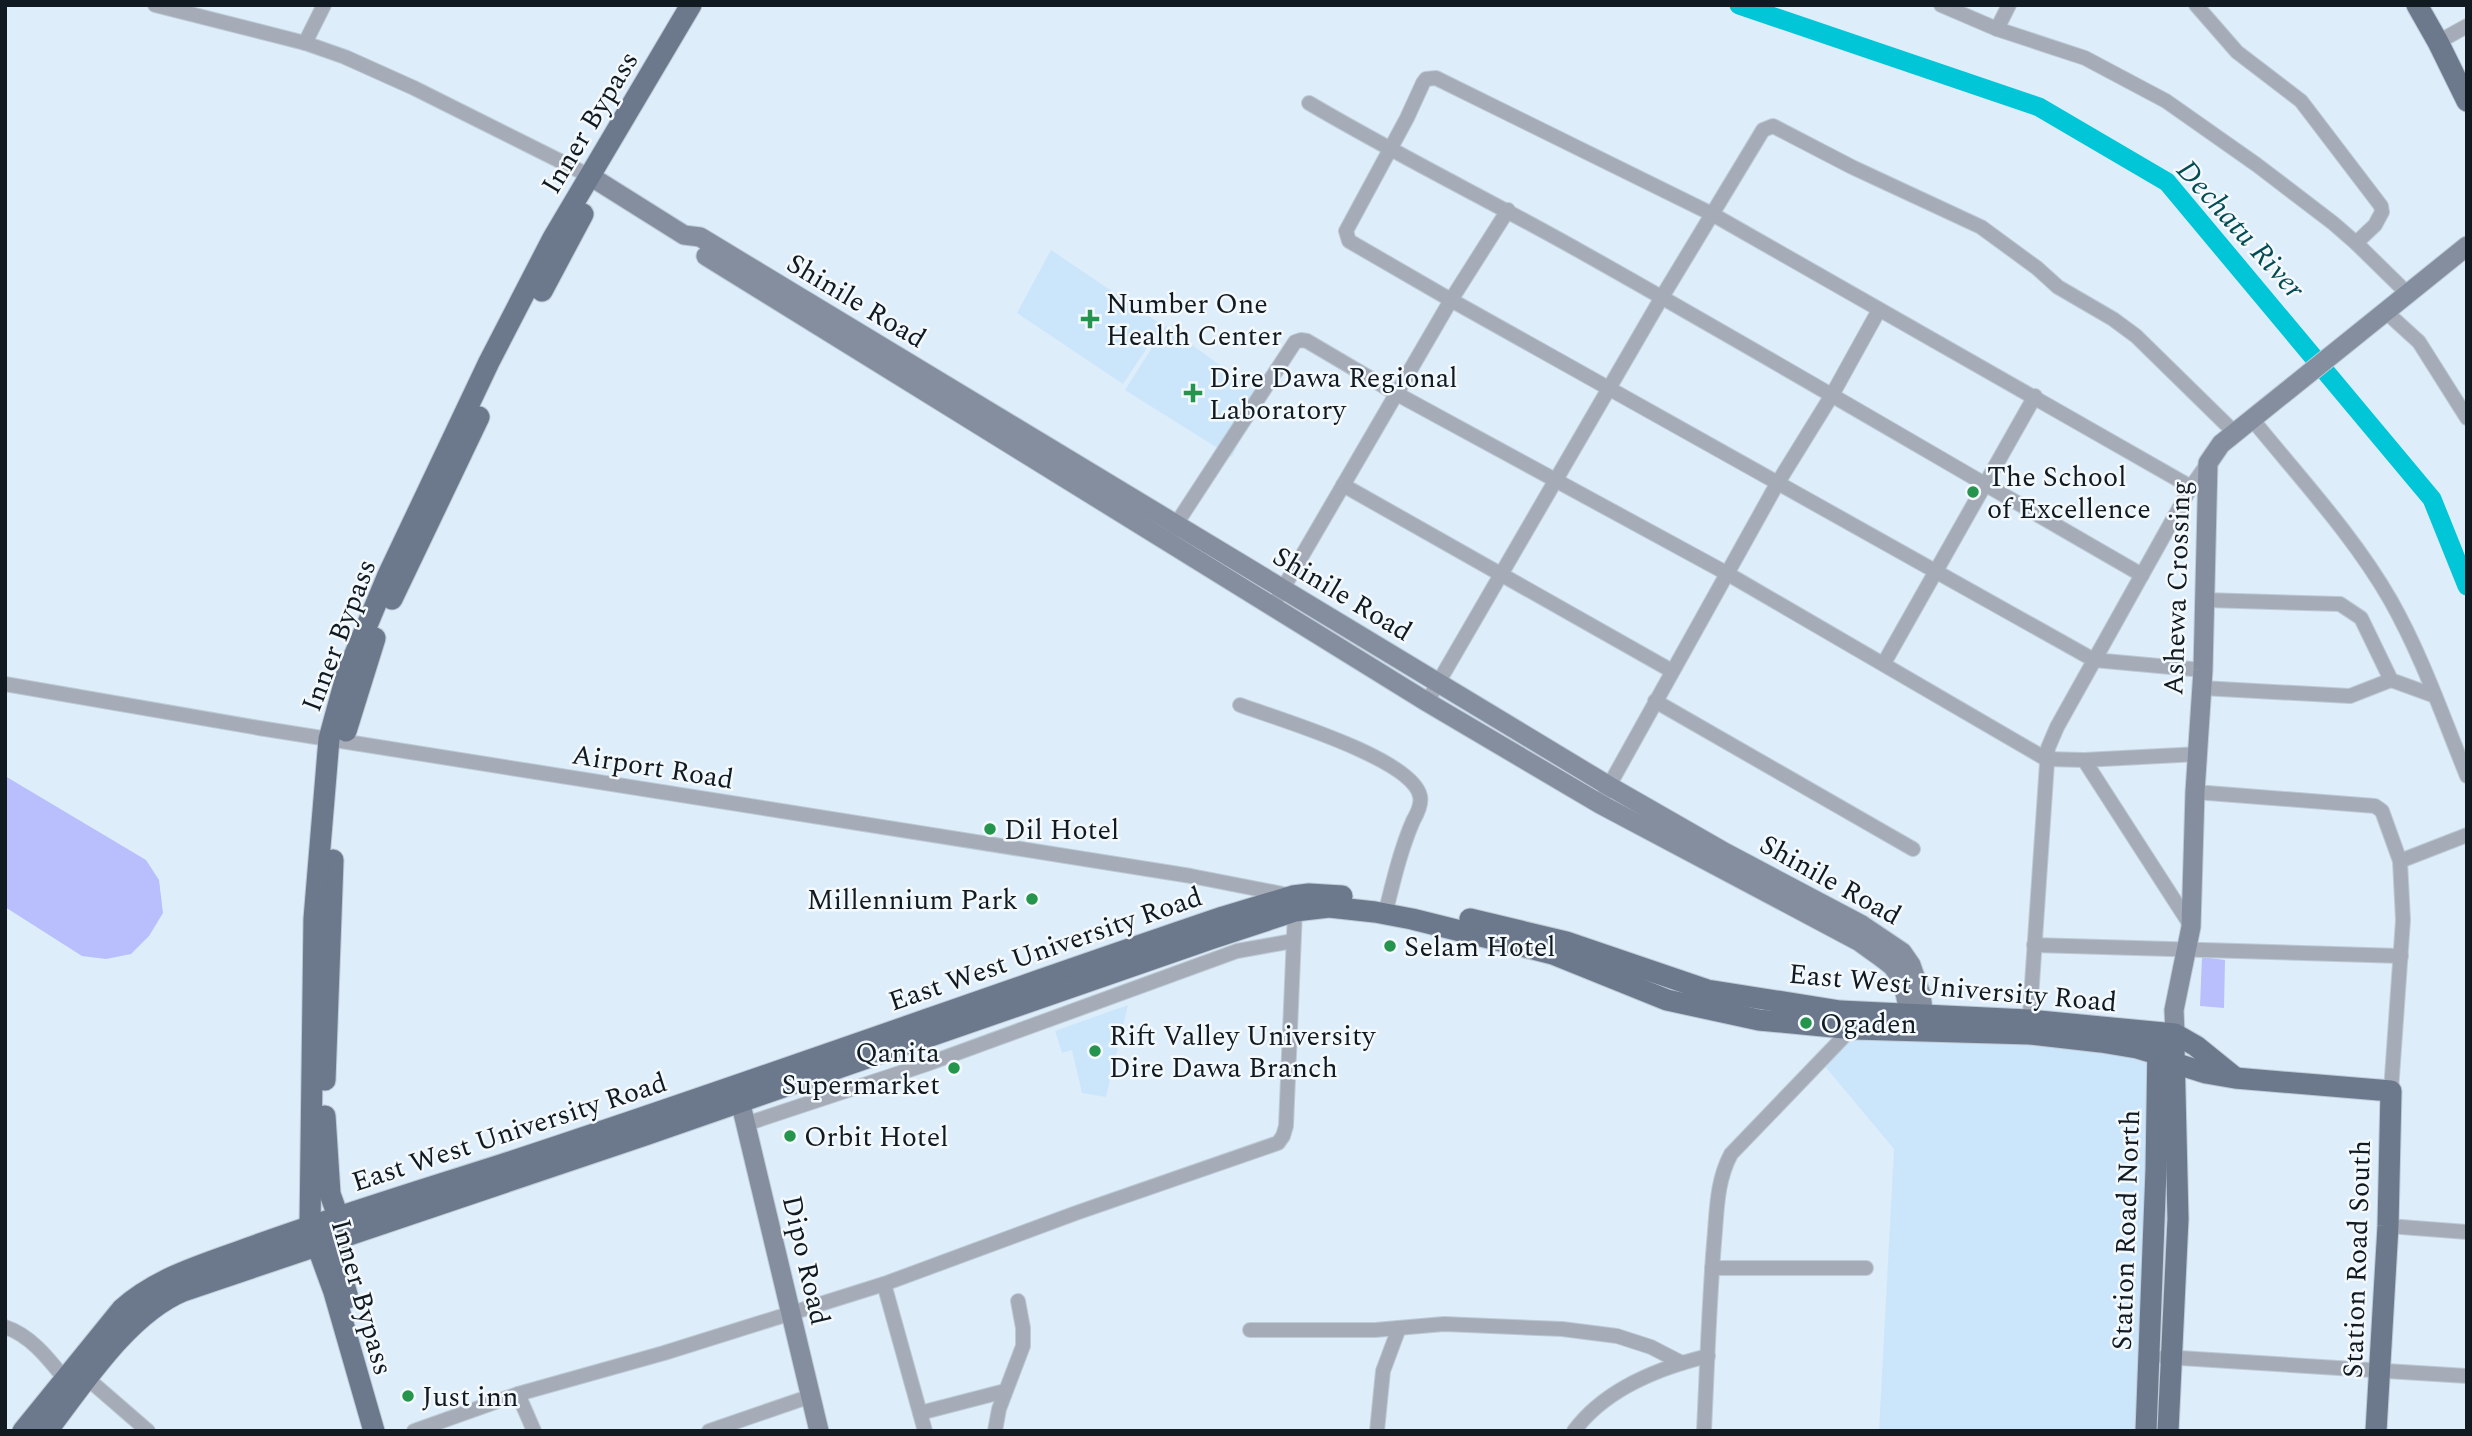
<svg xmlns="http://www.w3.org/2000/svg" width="2472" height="1436" font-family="Spectral,serif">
	<rect width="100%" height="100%" fill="#deedfa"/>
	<g fill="#cbe6fb">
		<path d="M 1051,250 L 1162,325 L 1123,384 L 1017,313 Z"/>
		<path d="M 1166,326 L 1261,395 L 1232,457 L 1125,390 Z"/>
		<path d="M 1128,1005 L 1106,1097 L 1082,1093 L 1072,1050 L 1062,1053 L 1055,1031 Z"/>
		<path d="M 1849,1027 L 2185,1050 L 2173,1431 L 1879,1431 L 1894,1149 L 1818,1058 Z"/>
	</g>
	<g fill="#b8bffc">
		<path d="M 5,776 L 146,860 L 159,880 L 163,913 L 149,936 L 131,954 L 106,959 L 82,956 L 5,907 Z"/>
		<path d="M 2202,957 L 2225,960 L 2224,1008 L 2200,1006 Z"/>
	</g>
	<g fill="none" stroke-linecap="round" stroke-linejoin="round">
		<path stroke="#00c6d7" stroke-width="19" d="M 1739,5 L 2039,107 L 2167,182 L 2432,499 L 2467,586"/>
		<defs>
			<g id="street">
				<path d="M 155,5 L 305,43 L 345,57 L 414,88 L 590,176"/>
				<path d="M 1941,5 L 1997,29 L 2085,58 L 2166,101 L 2257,165 L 2333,223 L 2356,243 L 2407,293"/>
				<path d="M 2196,5 L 2237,52 L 2301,101 L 2381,206 L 2382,212 L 2375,225 L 2356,243"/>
				<path d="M 1997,29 L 2009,5"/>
				<path d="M 2438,42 L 2467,26"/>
				<path d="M 305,43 L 324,5"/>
				<path d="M 1309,103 C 1397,155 1489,200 1578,250 C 1767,356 1954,467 2142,575"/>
				<path d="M 2385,311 L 2419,342 L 2467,418"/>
				<path d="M 2252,419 C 2299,477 2354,536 2391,601 C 2422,656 2443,717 2467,776"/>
				<path d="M 1343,485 L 1672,671"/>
				<path d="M 2191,487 L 1712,214 L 1436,78 L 1426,79 L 1423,83 L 1407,118 L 1346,231 L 1349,241 L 1451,300 L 2094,660 L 2203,670"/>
				<path d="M 1171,532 L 1295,342 L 1301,340 L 1307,341 L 1397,394 L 1728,574 L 2046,759 L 2084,760 L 2191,926"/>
				<path d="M 1278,597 L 1451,300 L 1508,210"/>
				<path d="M 2205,600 L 2340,604 L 2361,618 L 2391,680 L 2435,696"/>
				<path d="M 1884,663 L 2035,396"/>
				<path d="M 5,684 L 259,728 L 1191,876 L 1293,896 L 1295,911 L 1286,1126 L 1283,1136 L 1278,1143 L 1076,1213 L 884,1284 L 664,1353 L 518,1394 L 414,1431"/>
				<path d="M 2202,688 L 2350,696 L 2391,680"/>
				<path d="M 1655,701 L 1913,849"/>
				<path d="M 1427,702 L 1662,297 L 1763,130 L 1773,126 L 1852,167 L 1981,227 L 2037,268 L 2058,287 L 2113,319 L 2136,336 L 2235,433"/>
				<path d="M 1240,705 C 1275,718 1412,758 1420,796 C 1422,804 1417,814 1413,821 C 1400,851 1393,883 1385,914"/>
				<path d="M 2084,760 L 2199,754"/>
				<path d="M 2195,792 L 2375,806 L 2382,811 L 2400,861 L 2403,920 L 2391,1091"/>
				<path d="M 1605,793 L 1777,484 L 1832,395 L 1879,310"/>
				<path d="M 2400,861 L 2467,835"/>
				<path d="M 2034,945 L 2401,956"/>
				<path d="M 2029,1028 L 2048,748 L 2057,727 L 2191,487 L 2208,463"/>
				<path d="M 746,1124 L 927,1064 L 1237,951 L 1293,941"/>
				<path d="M 2388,1226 L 2467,1232"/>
				<path d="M 1712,1268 L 1866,1268"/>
				<path d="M 884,1284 L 925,1431"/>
				<path d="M 5,1327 C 30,1335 48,1358 64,1378"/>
				<path d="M 1250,1330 L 1375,1330 L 1444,1324 L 1562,1329 L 1617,1336 L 1651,1347 L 1682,1363"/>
				<path d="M 2164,1357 L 2467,1376"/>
				<path d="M 88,1379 L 148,1431"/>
				<path d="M 518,1394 L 534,1431"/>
				<path d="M 920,1413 L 1005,1391"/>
				<path d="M 709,1431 L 811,1396"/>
				<path d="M 995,1431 L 999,1409 L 1023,1346 L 1023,1328 L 1018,1301"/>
				<path d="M 1377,1431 L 1383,1371 L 1399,1328"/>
				<path d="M 1574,1431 C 1605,1389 1658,1368 1708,1356"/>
				<path d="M 1704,1431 C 1707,1368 1709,1305 1714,1243 C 1717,1212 1716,1182 1731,1154 L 1856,1024"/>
			</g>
			<g id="secondary">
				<path d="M 590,176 L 684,235 L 700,237 L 710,243 L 1609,786 L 1726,853 L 1862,925 L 1902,952 L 1911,965 L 1921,994 L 1925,1028"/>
				<path d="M 706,256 L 1427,702 L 1600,804 L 1860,942 C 1870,950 1882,957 1892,966 C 1905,979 1910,1012 1909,1030"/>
				<path d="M 2175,1034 L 2174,1010 L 2191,927 L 2195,792 L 2203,670 L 2208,463 L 2221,444 L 2467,246"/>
				<path d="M 737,1088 L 819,1431"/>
			</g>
			<g id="primary">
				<path d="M 2417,5 L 2438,42 L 2467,101"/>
				<path d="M 542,291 L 583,214"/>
				<path d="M 392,599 L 479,417"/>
				<path d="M 346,731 L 375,638"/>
				<path d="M 1470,919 L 1566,942 L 1707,990 L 1840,1011 L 2028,1020 L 2175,1034 L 2196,1046 L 2233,1076"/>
				<path d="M 325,1080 L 333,860"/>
				<path d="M 325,1116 L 330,1194 L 338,1216 L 341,1274 L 348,1298"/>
				<path d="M 23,1431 L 122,1309 C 159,1276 208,1263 254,1246 C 340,1215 429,1188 516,1160 C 753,1082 987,997 1223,917 L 1293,896 L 1309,894 L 1342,896"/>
				<path d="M 47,1431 C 83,1384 128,1314 183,1291 L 645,1135 L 1213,938 L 1295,911 L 1329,907 L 1375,912 L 1412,919 L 1553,954 L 1667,1000 L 1759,1020 L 1854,1029 L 2030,1034 L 2101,1042 L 2137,1048 L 2157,1054 L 2174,1063 L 2206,1073 L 2235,1078 L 2391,1091 L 2388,1226 L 2376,1431"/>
				<path d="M 374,1431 L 334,1292 L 310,1226 L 314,919 L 329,739 L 347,673 L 388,575 L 489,362 L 553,238 L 691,5"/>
				<path d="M 2146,1431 L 2156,1170 L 2158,1044"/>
				<path d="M 2168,1431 L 2178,1219 L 2174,1050"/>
			</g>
		</defs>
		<use href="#street" stroke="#bdcbd7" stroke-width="16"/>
		<use href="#secondary" stroke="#bdcbd7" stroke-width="21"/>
		<use href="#primary" stroke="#bdcbd7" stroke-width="23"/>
		<use href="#street" stroke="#a5acb8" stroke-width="14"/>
		<use href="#secondary" stroke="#848e9e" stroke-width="19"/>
		<use href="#primary" stroke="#6c788c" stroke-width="21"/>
	</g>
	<g fill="#25944d" stroke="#f4f9fd" stroke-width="2.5">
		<path d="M1086.5 308.5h7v7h7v7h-7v7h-7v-7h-7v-7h7z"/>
		<path d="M1189.5 382.5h7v7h7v7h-7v7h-7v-7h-7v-7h7z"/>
		<circle cx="1973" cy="492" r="7"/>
		<circle cx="990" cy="829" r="7"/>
		<circle cx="1032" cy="899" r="7"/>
		<circle cx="1390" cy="946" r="7"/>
		<circle cx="1806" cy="1023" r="7"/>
		<circle cx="1095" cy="1051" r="7"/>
		<circle cx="954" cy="1068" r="7"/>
		<circle cx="790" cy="1136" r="7"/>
		<circle cx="408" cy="1396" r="7"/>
	</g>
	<g text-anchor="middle" stroke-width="5" stroke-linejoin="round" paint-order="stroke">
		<g font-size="28" fill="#111a21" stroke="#f4f9fd">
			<text transform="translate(589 122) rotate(-59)" y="10">Inner Bypass</text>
			<text transform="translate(857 300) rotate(31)" y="10">Shinile Road</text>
			<text transform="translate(2176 588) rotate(-88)" y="10">Ashewa Crossing</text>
			<text transform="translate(1343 593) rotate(31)" y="10">Shinile Road</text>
			<text transform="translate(338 635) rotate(-69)" y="10">Inner Bypass</text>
			<text transform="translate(653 766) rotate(9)" y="10">Airport Road</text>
			<text transform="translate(1831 879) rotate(29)" y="10">Shinile Road</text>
			<text transform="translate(1045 948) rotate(-19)" y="10">East West University Road</text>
			<text transform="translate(1953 987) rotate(5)" y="10">East West University Road</text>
			<text transform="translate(509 1131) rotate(-18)" y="10">East West University Road</text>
			<text transform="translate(2125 1230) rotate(-88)" y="10">Station Road North</text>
			<text transform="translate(2356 1259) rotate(-88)" y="10">Station Road South</text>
			<text transform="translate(807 1260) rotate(77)" y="10">Dipo Road</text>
			<text transform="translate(363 1297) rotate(74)" y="10">Inner Bypass</text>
		</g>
		<g font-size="28" fill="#111a21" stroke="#f4f9fd" text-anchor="start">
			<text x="1106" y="313">Number One<tspan x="1106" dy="32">Health Center</tspan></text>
			<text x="1209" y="387">Dire Dawa Regional<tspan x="1209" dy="32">Laboratory</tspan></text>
			<text x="1987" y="486">The School<tspan x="1987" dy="32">of Excellence</tspan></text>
			<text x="1004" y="839">Dil Hotel</text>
			<text x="1018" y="909" text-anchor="end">Millennium Park</text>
			<text x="1404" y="956">Selam Hotel</text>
			<text x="1820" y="1033">Ogaden</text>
			<text x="1109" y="1045">Rift Valley University<tspan x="1109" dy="32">Dire Dawa Branch</tspan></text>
			<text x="940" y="1062" text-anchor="end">Qanita<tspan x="940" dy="32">Supermarket</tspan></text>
			<text x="804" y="1146">Orbit Hotel</text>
			<text x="422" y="1406">Just inn</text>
		</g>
		<g font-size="30" font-style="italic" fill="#044c53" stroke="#f4f9fd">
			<text transform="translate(2241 229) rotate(48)" y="10">Dechatu River</text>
		</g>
	</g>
	<rect width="2472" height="1436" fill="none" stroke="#111a21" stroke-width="14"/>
</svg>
